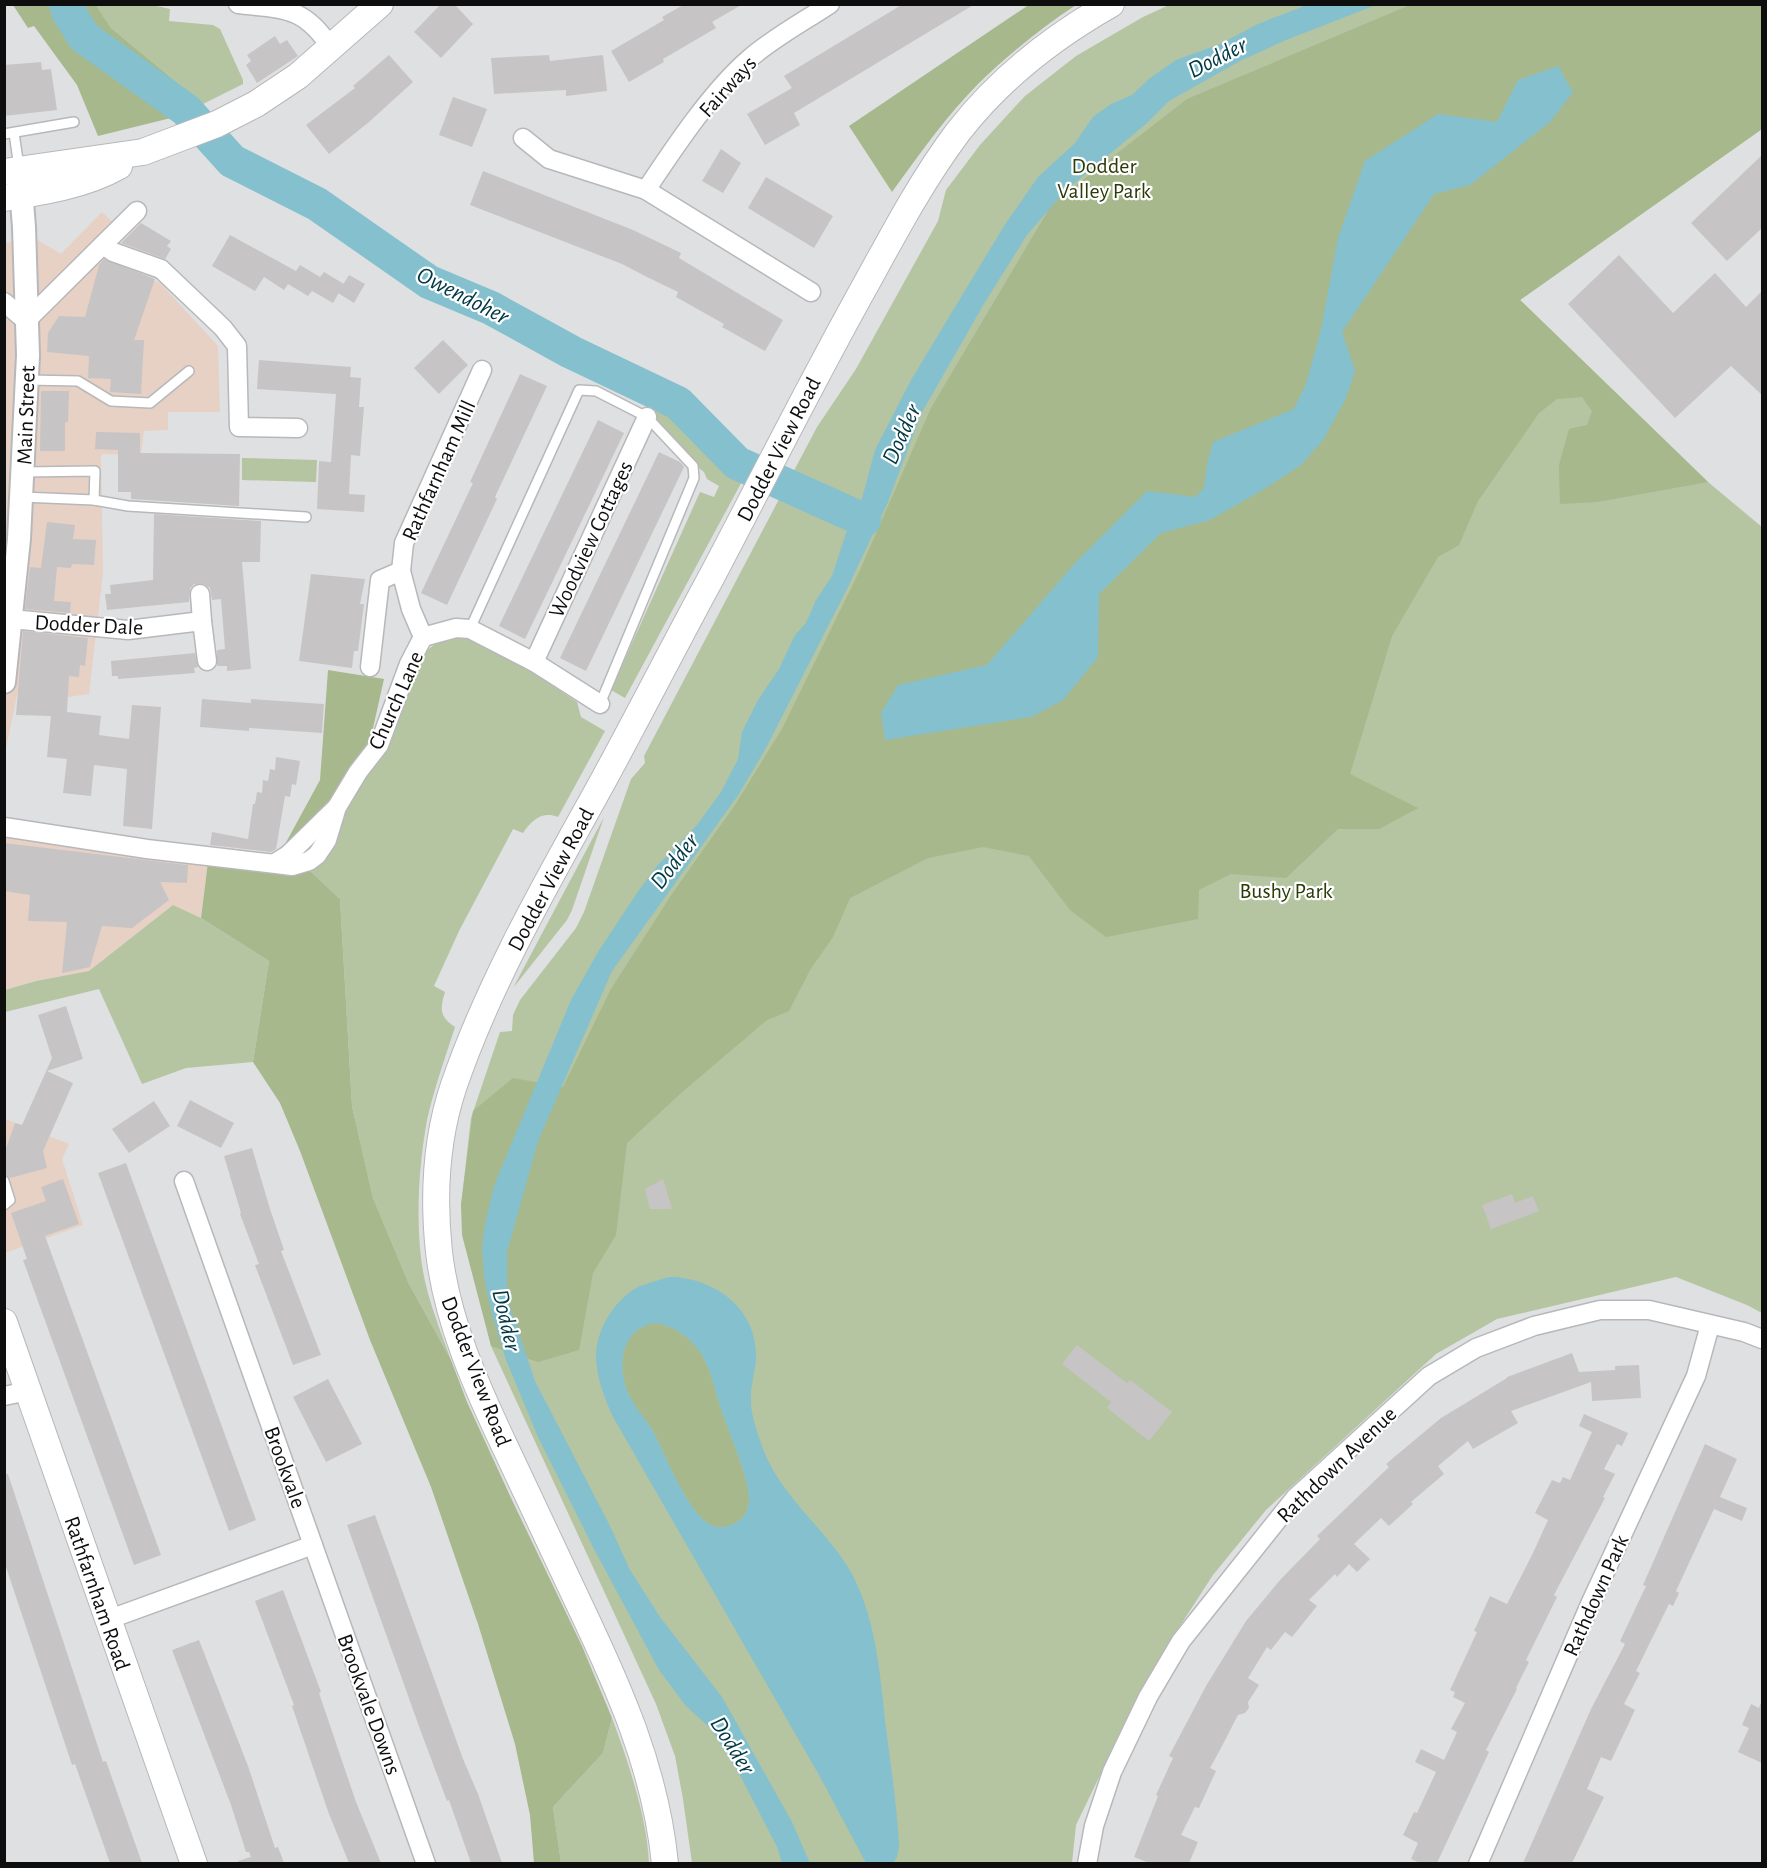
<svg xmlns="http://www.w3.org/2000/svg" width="1767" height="1868" font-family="'Alegreya Sans',sans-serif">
	<rect width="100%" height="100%" fill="#dfe0e2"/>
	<g fill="#e7d1c4">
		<path d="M 102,212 L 119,228 L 103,259 L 160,283 L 218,346 L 220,412 L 168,412 L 168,430 L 144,431 L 141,455 L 101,454 L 103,573 L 89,694 L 68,697 L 17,695 L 5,754 L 5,240 L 7,243 L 31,236 L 61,254 Z"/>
		<path d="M 5,832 L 208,862 L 201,918 L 173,905 L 89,971 L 36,981 L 5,990 Z"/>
		<path d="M 8,1120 L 69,1144 L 62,1159 L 83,1225 L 5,1253 L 4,1121 Z"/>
	</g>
	<g fill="#b5c4a1">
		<path d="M 96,5 L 152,5 L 170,9 L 169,21 L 213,25 L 220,29 L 243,80 L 243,84 L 203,104 L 111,28 Z"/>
		<path d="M 1169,5 L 1762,5 L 1762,129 L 1520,300 L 1708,482 L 1762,527 L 1762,1313 L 1747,1305 L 1676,1277 L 1497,1319 L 1436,1354 L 1266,1510 L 1213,1575 L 1165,1649 L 1122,1730 L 1076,1825 L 1072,1863 L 692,1863 L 683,1799 L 675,1756 L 656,1704 L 491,1346 L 461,1205 L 471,1118 L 500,1032 L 512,1031 L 513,1015 L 520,1000 L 576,928 L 584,912 L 631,779 L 645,763 L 644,756 L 817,427 L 856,369 L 938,221 L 946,190 L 980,145 L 1025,96 L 1076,56 L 1143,17 Z"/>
		<path d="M 676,406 C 697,430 716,461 746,474 L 625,698 L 611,690 L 700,492 L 714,497 L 719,486 L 707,479 L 704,472 L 695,465 L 651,412 Z"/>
		<path d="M 242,458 L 317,460 L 316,482 L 242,480 Z"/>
		<path d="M 454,637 L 469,637 L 508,656 L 577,702 L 581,717 L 605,731 L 558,817 C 542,811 532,820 523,833 L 513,829 L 459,931 L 434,986 L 445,992 C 440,1008 439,1017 455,1027 C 445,1058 434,1089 427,1120 C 419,1165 416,1213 421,1258 C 425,1293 439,1327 451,1360 L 409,1284 L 373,1198 L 352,1106 L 340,899 L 309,870 L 348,802 L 420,656 L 435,644 Z"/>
		<path d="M 604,817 L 572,910 L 567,920 L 513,988 Z"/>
		<path d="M 173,905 L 201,918 L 269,961 L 253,1062 L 186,1068 L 142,1084 L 99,989 L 5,1012 L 5,990 L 36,981 L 89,971 Z"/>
		<path d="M 612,1718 C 628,1761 647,1817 649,1863 L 561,1863 L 553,1807 L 603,1753 Z"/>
	</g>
	<g fill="#a6b88c">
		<path d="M 1030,4 L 1076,5 C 1041,28 1009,54 979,83 C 946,116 919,155 892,192 L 849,126 Z"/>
		<path d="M 13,5 L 96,5 L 111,28 L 203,104 L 179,116 L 98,136 L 77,85 L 34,26 L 28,28 Z"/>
		<path d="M 1410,5 L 1762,5 L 1762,129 L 1520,300 L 1708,482 L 1597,502 L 1560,504 L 1559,465 L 1569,429 L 1587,425 L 1592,411 L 1582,397 L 1557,399 L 1539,413 L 1478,501 L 1459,545 L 1438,557 L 1392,636 L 1350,774 L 1418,808 L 1379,829 L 1338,829 L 1286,878 L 1231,874 L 1199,890 L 1198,919 L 1106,937 L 1070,910 L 1029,856 L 983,847 L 928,858 L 850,898 L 833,937 L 810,970 L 789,1011 L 767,1020 L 681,1093 L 627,1143 L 616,1235 L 593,1273 L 579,1350 L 538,1362 L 491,1346 L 462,1235 L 461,1205 L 473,1111 L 513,1078 L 563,1087 L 611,989 L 672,894 L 735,805 L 782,729 L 860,570 L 931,408 L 1052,204 L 1187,99 Z"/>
		<path d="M 328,670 L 384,679 L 369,746 L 309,870 L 340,899 L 352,1106 L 373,1198 L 409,1284 L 451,1360 L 467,1402 L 511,1498 L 582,1646 L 612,1718 L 603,1753 L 553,1807 L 561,1863 L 534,1863 L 530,1815 L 515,1744 L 478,1624 L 431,1487 L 370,1340 L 300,1151 L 280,1103 L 253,1062 L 269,961 L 201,918 L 208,862 L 271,870 L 320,780 Z"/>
		<path d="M 656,1323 C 674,1326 690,1337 700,1352 C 712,1370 715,1392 722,1412 C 729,1432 750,1481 749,1499 C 749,1509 745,1517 737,1522 C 729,1527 719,1529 711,1525 C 689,1515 667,1459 656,1437 C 649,1422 635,1410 629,1395 C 616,1367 620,1327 656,1323 Z"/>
	</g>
	<g fill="#85c0cf" fill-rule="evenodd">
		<path d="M 1307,5 L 1376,5 L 1286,40 L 1240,61 L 1169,101 L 1146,124 L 1066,190 L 1027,235 L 985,302 L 921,414 L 888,502 L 849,585 L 766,748 L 739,794 L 612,971 L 538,1141 L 507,1252 L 507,1298 L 535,1381 L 610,1526 L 630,1570 L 660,1617 L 722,1697 L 792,1822 L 810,1863 L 782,1863 L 777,1847 L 742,1779 L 711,1729 L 686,1706 L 659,1670 L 594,1549 L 538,1437 L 506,1360 L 492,1314 L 485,1283 L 482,1249 L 485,1224 L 494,1186 L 571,1000 L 598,952 L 637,893 L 657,866 L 697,825 L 721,792 L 738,759 L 742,732 L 758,700 L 779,669 L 795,635 L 806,623 L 816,600 L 832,576 L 846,533 L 861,502 L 875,450 L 911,380 L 1004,226 L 1038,177 L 1075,143 L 1093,117 L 1111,104 L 1132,95 L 1150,78 L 1176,60 L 1220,44 L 1258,24 Z"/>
		<path d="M 1558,66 L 1573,92 L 1550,122 L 1470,185 L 1434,194 L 1342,332 L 1355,371 L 1345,400 L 1323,440 L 1301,465 L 1266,488 L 1210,520 L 1161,533 L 1099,594 L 1098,657 L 1063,700 L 1031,717 L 885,740 L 881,713 L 898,685 L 987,665 L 1075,563 L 1147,491 L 1195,497 L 1204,488 L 1207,465 L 1213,442 L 1294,409 L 1306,384 L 1321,330 L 1338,238 L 1365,161 L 1438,114 L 1497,122 L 1518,80 Z"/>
		<path d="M 669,1277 C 713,1277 757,1308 756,1356 C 756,1371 750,1386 751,1401 C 751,1417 758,1434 763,1449 C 782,1499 827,1529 852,1574 C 877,1622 880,1676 886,1728 C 891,1767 897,1807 899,1846 L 897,1857 L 893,1863 L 866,1863 L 819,1775 L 613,1417 C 605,1399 597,1379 596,1359 C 595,1331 614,1300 638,1287 C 648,1283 659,1280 669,1277 ZM 656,1323 C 674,1326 690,1337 700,1352 C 712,1370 715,1392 722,1412 C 729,1432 750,1481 749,1499 C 749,1509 745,1517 737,1522 C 729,1527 719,1529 711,1525 C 689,1515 667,1459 656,1437 C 649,1422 636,1410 629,1395 C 616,1367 621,1327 656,1323 Z"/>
	</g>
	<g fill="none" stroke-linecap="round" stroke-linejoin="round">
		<path stroke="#85c0cf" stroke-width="6" d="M 224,161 L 232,161"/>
		<path stroke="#85c0cf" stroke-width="34" d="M 66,4 L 68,11 L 84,37 L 186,110 L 232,161 L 317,204 L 429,282 L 491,308 L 571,352 L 678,403 L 737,463 L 864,520"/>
	</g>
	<g fill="#c7c4c6">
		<path d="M 441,4 L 454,4 L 473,24 L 441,58 L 414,32 Z"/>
		<path d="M 685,4 L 743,4 L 712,22 L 716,28 L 663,59 L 664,62 L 629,82 L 611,51 L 664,20 L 662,17 Z"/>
		<path d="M 903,4 L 975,4 L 794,113 L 800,125 L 765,145 L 747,114 L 792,88 L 784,76 Z"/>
		<path d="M 275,36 L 280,44 L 287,40 L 298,56 L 257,83 L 246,65 L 251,61 L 247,55 Z"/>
		<path d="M 389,55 L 413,82 L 369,122 L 329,154 L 306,125 L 355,88 L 353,86 Z"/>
		<path d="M 549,55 L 550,61 L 603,55 L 607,91 L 566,96 L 566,90 L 494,94 L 491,58 Z"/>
		<path d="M 41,62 L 42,70 L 51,69 L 57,110 L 4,116 L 4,65 Z"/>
		<path d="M 453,97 L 487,109 L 472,147 L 439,135 Z"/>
		<path d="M 721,149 L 741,163 L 723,193 L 702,181 Z"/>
		<path d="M 1762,155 L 1762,228 L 1727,261 L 1691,223 Z"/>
		<path d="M 483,171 L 633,230 L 681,253 L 679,258 L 783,320 L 765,351 L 722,327 L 724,324 L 676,297 L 678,292 L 647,277 L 622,264 L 470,205 Z"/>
		<path d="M 766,177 L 833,216 L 814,248 L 748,208 Z"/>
		<path d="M 141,223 L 171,241 L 167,246 L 171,249 L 165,259 L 121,243 Z"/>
		<path d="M 230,235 L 296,271 L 300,265 L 320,277 L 324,272 L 344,284 L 333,303 L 312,291 L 308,296 L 288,284 L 284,290 L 264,277 L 255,291 L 212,266 Z"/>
		<path d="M 1619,255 L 1673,313 L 1715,273 L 1746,307 L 1762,291 L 1762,395 L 1731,366 L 1675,418 L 1568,304 Z"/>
		<path d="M 104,259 L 155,279 L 134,340 L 144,340 L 141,394 L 110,392 L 111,379 L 88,378 L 89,356 L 47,352 L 48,333 L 59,316 L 85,317 L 99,265 Z"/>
		<path d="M 349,275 L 365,284 L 354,303 L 338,293 Z"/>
		<path d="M 443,340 L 468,365 L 439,394 L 414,368 Z"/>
		<path d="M 259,360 L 351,367 L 350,377 L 361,378 L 359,407 L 364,407 L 360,456 L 351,455 L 349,494 L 365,495 L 364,512 L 317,509 L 319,461 L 331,462 L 336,394 L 257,389 Z"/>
		<path d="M 520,374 L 547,386 L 495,497 L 497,499 L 447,605 L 421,593 L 473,483 L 470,482 Z"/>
		<path d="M 41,391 L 69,391 L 68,422 L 65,422 L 65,451 L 40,451 Z"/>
		<path d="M 598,420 L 624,433 L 525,639 L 499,626 Z"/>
		<path d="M 96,432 L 140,433 L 140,453 L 240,454 L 239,506 L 131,499 L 131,492 L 118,492 L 118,450 L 95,449 Z"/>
		<path d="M 659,452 L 680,462 L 684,467 L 586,671 L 560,658 Z"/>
		<path d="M 154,514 L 261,521 L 260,562 L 242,562 L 251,669 L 227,671 L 227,666 L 217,666 L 217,650 L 225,649 L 221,599 L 212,600 L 210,588 L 204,584 L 194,584 L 190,589 L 189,602 L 107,610 L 105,594 L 111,594 L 110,585 L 153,580 Z"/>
		<path d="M 47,522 L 75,525 L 73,539 L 96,540 L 94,565 L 72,564 L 71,568 L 57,567 L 54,601 L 71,602 L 70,613 L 25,609 L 30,567 L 41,568 Z"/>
		<path d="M 311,574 L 365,579 L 360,604 L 364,604 L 358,651 L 354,651 L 352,668 L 299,661 Z"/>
		<path d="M 23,631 L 88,638 L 85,666 L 80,665 L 79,677 L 69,676 L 67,712 L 101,716 L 99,735 L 129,739 L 132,705 L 161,707 L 152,829 L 123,826 L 127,769 L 94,765 L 91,796 L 63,793 L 67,759 L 47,757 L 51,716 L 16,715 Z"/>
		<path d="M 195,653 L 198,667 L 194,668 L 195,673 L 118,679 L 118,676 L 112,676 L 111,661 Z"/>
		<path d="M 202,699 L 251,703 L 251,699 L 324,704 L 322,733 L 249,728 L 249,731 L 200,727 Z"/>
		<path d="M 276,757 L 300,761 L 296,785 L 292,784 L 290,797 L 285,796 L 276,849 L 271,852 L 210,845 L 212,832 L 248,839 L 253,804 L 255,804 L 257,792 L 262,793 L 263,780 L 268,781 L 270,769 L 275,770 Z"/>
		<path d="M 4,843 L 188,865 L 187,883 L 160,882 L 169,900 L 132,928 L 102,926 L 90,967 L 62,973 L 67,922 L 28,921 L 30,895 L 4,891 Z"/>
		<path d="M 66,1006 L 83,1059 L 47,1071 L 73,1083 L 43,1151 L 47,1168 L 10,1178 L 4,1174 L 4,1154 L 15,1123 L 22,1125 L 52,1058 L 38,1015 Z"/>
		<path d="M 190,1100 L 234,1123 L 221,1148 L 177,1126 Z"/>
		<path d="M 154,1101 L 170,1126 L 129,1153 L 112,1129 Z"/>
		<path d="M 252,1148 L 270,1209 L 284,1250 L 281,1251 L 321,1355 L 293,1365 L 255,1265 L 259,1264 L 240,1214 L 241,1213 L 224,1156 Z"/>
		<path d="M 126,1163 L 256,1520 L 229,1531 L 98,1173 Z"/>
		<path d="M 63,1179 L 79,1224 L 45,1236 L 161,1555 L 134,1565 L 23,1260 L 27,1259 L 11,1213 L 46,1201 L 41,1187 Z"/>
		<path d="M 663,1179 L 672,1209 L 650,1209 L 645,1189 Z"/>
		<path d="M 1512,1194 L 1515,1203 L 1533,1196 L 1539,1211 L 1491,1229 L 1482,1205 Z"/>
		<path d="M 1077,1345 L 1127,1383 L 1130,1380 L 1172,1412 L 1149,1441 L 1107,1408 L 1111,1402 L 1062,1364 Z"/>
		<path d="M 1572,1353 L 1579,1372 L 1615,1370 L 1615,1366 L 1639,1365 L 1641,1398 L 1592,1401 L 1591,1382 L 1511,1411 L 1518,1423 L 1473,1449 L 1468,1441 L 1438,1466 L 1444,1474 L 1411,1502 L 1413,1504 L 1389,1526 L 1381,1518 L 1354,1544 L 1370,1559 L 1357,1572 L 1349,1564 L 1337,1577 L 1335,1574 L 1309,1600 L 1317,1606 L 1292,1637 L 1285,1632 L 1271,1650 L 1267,1647 L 1248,1678 L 1259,1685 L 1248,1702 L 1249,1708 L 1245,1713 L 1238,1715 L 1222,1746 L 1210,1768 L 1216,1771 L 1199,1808 L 1195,1807 L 1181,1835 L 1198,1842 L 1189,1863 L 1149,1863 L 1134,1857 L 1158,1796 L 1156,1795 L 1173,1758 L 1169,1756 L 1206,1686 L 1246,1621 L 1280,1580 L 1320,1539 L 1317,1536 L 1389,1467 L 1386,1464 L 1441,1418 L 1507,1378 L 1507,1377 Z"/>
		<path d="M 328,1379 L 362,1444 L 326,1462 L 293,1397 Z"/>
		<path d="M 1584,1414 L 1628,1433 L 1622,1446 L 1617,1444 L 1604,1469 L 1615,1474 L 1603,1497 L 1605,1498 L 1554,1595 L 1557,1597 L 1526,1660 L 1529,1662 L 1516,1688 L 1517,1689 L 1486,1750 L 1489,1752 L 1437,1863 L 1420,1863 L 1411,1859 L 1418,1843 L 1403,1835 L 1414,1812 L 1417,1813 L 1436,1772 L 1415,1762 L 1421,1749 L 1444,1760 L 1457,1732 L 1451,1729 L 1465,1703 L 1453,1697 L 1455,1692 L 1450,1690 L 1477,1632 L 1474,1631 L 1490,1596 L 1507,1604 L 1533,1553 L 1548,1520 L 1535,1513 L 1552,1480 L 1560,1483 L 1563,1477 L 1570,1480 L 1592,1432 L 1579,1426 Z"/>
		<path d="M 1705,1444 L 1737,1459 L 1720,1497 L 1747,1508 L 1742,1521 L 1714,1509 L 1676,1591 L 1679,1593 L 1673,1606 L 1669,1604 L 1636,1671 L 1640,1673 L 1624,1704 L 1635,1710 L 1611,1761 L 1601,1757 L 1587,1789 L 1604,1797 L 1572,1863 L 1523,1863 L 1591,1709 L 1625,1644 L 1620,1641 L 1646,1586 L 1643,1585 Z"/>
		<path d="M 4,1474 L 8,1474 L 103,1762 L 106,1761 L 142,1863 L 110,1863 L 75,1764 L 72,1765 L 4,1561 Z"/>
		<path d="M 375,1515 L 463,1759 L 478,1794 L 502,1863 L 471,1863 L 449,1800 L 447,1801 L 421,1732 L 347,1525 Z"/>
		<path d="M 283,1590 L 321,1692 L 319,1693 L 356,1802 L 381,1863 L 349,1863 L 329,1814 L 292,1706 L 294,1705 L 255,1601 Z"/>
		<path d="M 199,1640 L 248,1766 L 275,1848 L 278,1847 L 284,1863 L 239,1863 L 238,1861 L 251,1857 L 249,1852 L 246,1852 L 231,1805 L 172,1650 Z"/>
		<path d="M 1762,1700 L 1762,1763 L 1738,1752 L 1749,1728 L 1742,1725 L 1751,1704 L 1759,1708 Z"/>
	</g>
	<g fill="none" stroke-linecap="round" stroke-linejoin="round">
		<defs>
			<g id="service">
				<path d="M 14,133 L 19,167"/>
				<path d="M 4,134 L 74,122"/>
				<path d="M 27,380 L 78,381 L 111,401 L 150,403 L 189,371"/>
				<path d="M 22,497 L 94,500 L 95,471 L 24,472"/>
				<path d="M 94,500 L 128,506 L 306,517"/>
				<path d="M 470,629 L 579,390 L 596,391 L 647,417 L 693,466 L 694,478 L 600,704"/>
				<path d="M 4,1181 L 10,1200 L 4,1205"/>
			</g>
			<g id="minor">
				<path d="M 238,4 C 283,9 304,6 331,48"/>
				<path d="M 523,138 L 549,159 L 646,190 L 811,292"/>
				<path d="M 646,190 C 674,148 711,92 749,59 C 773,38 803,22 830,4"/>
				<path d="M 103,245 L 113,252 L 161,269 L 223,328 L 237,346 L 239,427 L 298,428"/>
				<path d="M 4,302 L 26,321 L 137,211"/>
				<path d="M 401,571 L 411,609 L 423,637"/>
				<path d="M 200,594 L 202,621"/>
				<path d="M 11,619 L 128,630 L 202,621 L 207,661"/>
				<path d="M 534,662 L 647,417"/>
				<path d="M 370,667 L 380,580 L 401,571 L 404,543 L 482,370"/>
				<path d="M 4,827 L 147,849 L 284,865 L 292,866 L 309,861 L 317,855 L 327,840 L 337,807 L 358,772 L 379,745 L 409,664 L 423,637 L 456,628 L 470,629 L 534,662 L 600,704"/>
				<path d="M 275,863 L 288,855 L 336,808"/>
				<path d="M 184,1181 L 426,1864"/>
				<path d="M 4,1396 L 28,1391"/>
				<path d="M 107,1620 L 313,1545"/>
				<path d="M 1087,1864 L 1094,1826 L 1112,1772 L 1148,1697 L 1181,1641 L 1295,1498 L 1429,1376 L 1476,1348 L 1534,1326 L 1600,1310 L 1649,1310 L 1744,1332 L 1762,1339"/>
				<path d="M 1478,1864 L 1591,1602 L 1696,1376 L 1710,1325"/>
			</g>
			<path id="tertiary" d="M 4,682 L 19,539 L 28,355 L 24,227 L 20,177"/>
			<g id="secondary">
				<path d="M 4,172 L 143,152 L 217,124 L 256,104 L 298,76 L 380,4"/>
				<path d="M 4,198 C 42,192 86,185 119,166"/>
				<path d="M 4,1322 L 194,1864"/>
				<path d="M 665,1864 C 656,1770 619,1688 579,1604 C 555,1553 531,1502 507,1451 C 477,1388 447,1322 439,1252 C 433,1196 436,1138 454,1085 C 491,978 549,879 603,781 C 640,713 675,644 712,576 C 763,479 812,381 865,286 C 894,233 922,180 958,132 C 999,79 1053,37 1111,4"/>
			</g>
		</defs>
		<use href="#service" stroke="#b7b8bb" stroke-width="12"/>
		<use href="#minor" stroke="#b7b8bb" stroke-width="21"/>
		<use href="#tertiary" stroke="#b7b8bb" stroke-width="26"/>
		<use href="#secondary" stroke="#b7b8bb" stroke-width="28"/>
		<use href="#service" stroke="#fff" stroke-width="9"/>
		<use href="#minor" stroke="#fff" stroke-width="18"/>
		<use href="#tertiary" stroke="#fff" stroke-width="22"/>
		<use href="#secondary" stroke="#fff" stroke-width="26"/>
	</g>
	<g text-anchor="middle" stroke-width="4.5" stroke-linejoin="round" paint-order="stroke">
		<g font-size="22" fill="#0e0e0f" stroke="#fff">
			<text transform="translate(727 86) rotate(-48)" y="8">Fairways</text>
			<text transform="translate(25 415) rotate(-88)" y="8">Main Street</text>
			<text transform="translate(778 449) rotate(-63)" y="8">Dodder View Road</text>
			<text transform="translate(438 470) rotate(-66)" y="8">Rathfarnham Mill</text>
			<text transform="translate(590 539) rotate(-65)" y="8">Woodview Cottages</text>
			<text transform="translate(89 624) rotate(3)" y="8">Dodder Dale</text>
			<text transform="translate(395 700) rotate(-66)" y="8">Church Lane</text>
			<text transform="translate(550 879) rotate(-62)" y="8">Dodder View Road</text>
			<text transform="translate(477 1371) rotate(69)" y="8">Dodder View Road</text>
			<text transform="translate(1336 1464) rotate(-44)" y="8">Rathdown Avenue</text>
			<text transform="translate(286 1467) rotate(70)" y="8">Brookvale</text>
			<text transform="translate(98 1593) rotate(71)" y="8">Rathfarnham Road</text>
			<text transform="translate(1595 1595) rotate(-66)" y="8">Rathdown Park</text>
			<text transform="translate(370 1704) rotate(70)" y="8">Brookvale Downs</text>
		</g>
		<g font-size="22" fill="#2b3b08" stroke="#fff">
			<text x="1104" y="173">Dodder<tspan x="1104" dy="25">Valley Park</tspan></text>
			<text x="1286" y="898">Bushy Park</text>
		</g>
		<g font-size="24" font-style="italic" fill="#003844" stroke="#fff">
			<text transform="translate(1217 57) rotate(-27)" y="8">Dodder</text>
			<text transform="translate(463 295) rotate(27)" y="8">Owendoher</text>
			<text transform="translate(901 434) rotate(-66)" y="8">Dodder</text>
			<text transform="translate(674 861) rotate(-52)" y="8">Dodder</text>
			<text transform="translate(507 1320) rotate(77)" y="8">Dodder</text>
			<text transform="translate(733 1745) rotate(58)" y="8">Dodder</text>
		</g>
	</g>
	<rect width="1767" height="1868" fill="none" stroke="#0e0e0f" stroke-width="12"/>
</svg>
